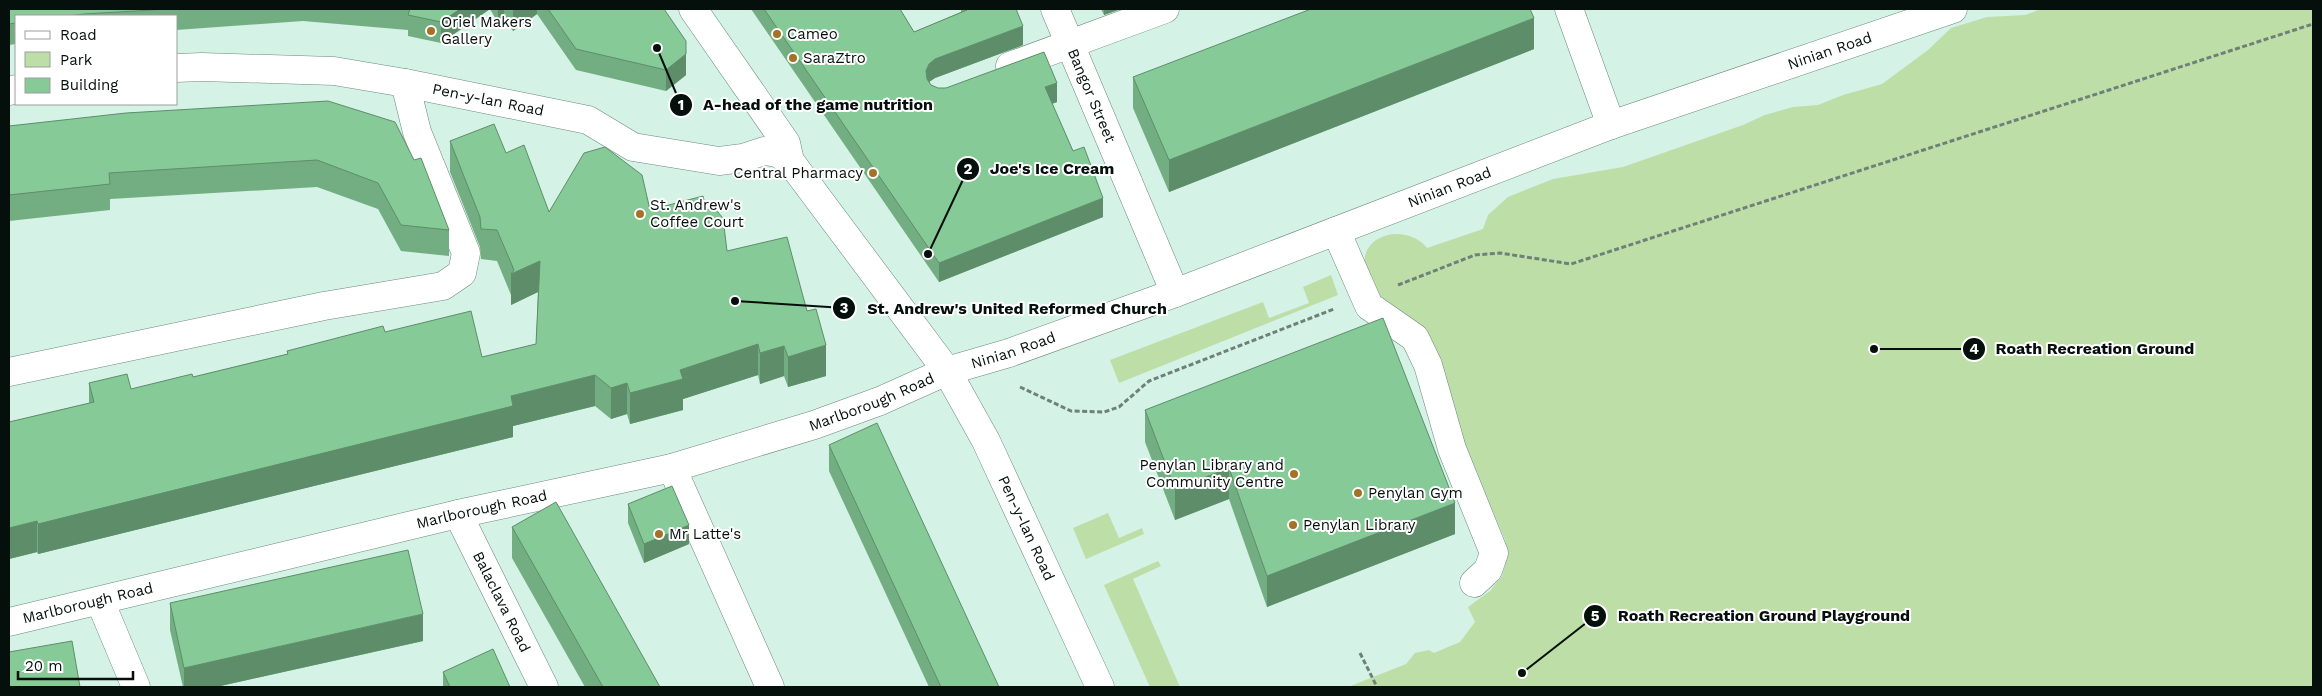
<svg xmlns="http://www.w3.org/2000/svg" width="2322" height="696" font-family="'Work Sans',sans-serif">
	<rect width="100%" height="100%" fill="#d4f2e6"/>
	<g fill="#bedea7">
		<path d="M 2041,9 L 2313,9 L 2313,687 L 1348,687 L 1406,664 L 1415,653 L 1429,650 L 1434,653 L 1460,642 L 1475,622 L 1468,607 L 1490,591 L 1502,576 L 1508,554 L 1505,540 L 1489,502 L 1480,494 L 1462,439 L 1383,307 L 1363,281 C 1364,272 1363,258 1367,250 C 1380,228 1413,230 1427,248 L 1483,229 L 1488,215 L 1508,197 L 1553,179 L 1623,167 L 1743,125 L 1765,115 L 1793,107 L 1818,105 L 1843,95 L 1882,84 L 1928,50 L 1951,28 L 1987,17 L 2025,15 Z"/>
		<path d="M 1331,275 L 1338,295 L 1119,383 L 1110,360 L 1263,302 L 1269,318 L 1309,303 L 1303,287 Z"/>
		<path d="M 1108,513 L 1119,538 L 1142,528 L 1144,534 L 1086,559 L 1073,528 Z"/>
		<path d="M 1158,561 L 1161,566 L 1133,579 L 1180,687 L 1150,687 L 1104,585 Z"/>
	</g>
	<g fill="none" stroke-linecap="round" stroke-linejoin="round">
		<defs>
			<g id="minor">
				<path id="s1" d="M 693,9 L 786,143 L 790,161 L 947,371 L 986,441 L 1100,687"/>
				<path id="s2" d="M 1055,9 L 1175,293"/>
				<path d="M 1569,9 L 1611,125"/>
				<path d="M 1010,66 L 1165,9"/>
				<path id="s3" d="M 176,68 L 202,67 L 334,71 L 405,83 L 588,120 L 633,147 L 719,161 L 743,158 L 764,151 L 778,153 L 790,161"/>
				<path d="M 9,91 L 16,89"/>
				<path d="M 1336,231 L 1369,306 L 1415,338 L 1428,365 L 1452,449 L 1494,553 L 1488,570 L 1474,583"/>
				<path d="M 9,372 L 324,306 L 443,286 L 462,273 L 466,253 L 417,132 L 405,83"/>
				<path d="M 672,468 L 770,687"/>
				<path id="s4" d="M 458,514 L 544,687"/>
				<path d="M 100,601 L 136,687"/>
				<path id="s5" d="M 9,622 L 458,514 L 672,468 L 814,425 L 880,401 L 947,371 L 1009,353 L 1175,293 L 1611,125 L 1953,9"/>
			</g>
		</defs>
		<use href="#minor" stroke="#6d897f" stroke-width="29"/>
		<g stroke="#6d8179" stroke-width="3" stroke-dasharray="5 2.5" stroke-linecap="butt">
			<path d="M 1398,285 L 1475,255 L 1500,253 L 1571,264 L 2313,24"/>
			<path d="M 1020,387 L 1071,411 L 1104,412 L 1119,407 L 1149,381 L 1334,309"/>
			<path d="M 1360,653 L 1377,687"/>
		</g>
		<use href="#minor" stroke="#fff" stroke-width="28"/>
	</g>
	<g fill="#73ae82">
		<path d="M 9,9 L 664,9 L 686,75 L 666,91 L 576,70 L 537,14 L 513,31 L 504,19 L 498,23 L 490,9 L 441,43 L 408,36 L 408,30 L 303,21 L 176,30 L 176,16 L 16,16 L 16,44 L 9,45 Z"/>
		<path d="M 751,9 L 900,9 L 914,32 L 961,12 L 961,9 L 1016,9 L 1023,45 L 935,78 L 929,82 L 931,85 L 938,88 L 1057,102 L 1052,104 L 1103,217 L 939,282 Z"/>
		<path d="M 1101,9 L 1121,9 L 1104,15 Z"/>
		<path d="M 1534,49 L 1169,192 L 1133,108 L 1133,77 Z"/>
		<path d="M 328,101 L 449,230 L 449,256 L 401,251 L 378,209 L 317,187 L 110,199 L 110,210 L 9,221 L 9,126 Z"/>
		<path d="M 450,141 L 506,153 L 549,212 L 706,209 L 727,251 L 807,311 L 826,376 L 788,387 L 784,376 L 760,384 L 758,375 L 683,399 L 683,410 L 630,424 L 627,414 L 611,419 L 595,406 L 513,426 L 513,437 L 38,554 L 37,552 L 9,559 L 9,422 L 89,403 L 89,383 L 131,389 L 193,377 L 287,354 L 287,351 L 385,332 L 482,357 L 536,344 L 538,292 L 511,305 L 511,295 L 497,261 L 481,259 L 480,247 L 450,172 Z"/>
		<path d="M 1145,410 L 1455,534 L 1267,607 L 1229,499 L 1175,520 L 1145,442 Z"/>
		<path d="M 829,445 L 999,687 L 929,687 L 829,471 Z"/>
		<path d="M 628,504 L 689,544 L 644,563 L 628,523 Z"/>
		<path d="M 512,527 L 660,687 L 585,687 L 512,558 Z"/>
		<path d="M 170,603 L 423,641 L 216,687 L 183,687 L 170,630 Z"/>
		<path d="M 443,672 L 510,687 L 443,687 Z"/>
	</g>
	<g fill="#5e8d6a">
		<path d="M 460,9 L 490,9 L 441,43 L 441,22 Z"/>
		<path d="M 498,9 L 504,9 L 504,19 L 498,23 Z"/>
		<path d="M 515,9 L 537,9 L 537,14 L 513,31 L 513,10 Z"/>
		<path d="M 1104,9 L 1121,9 L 1104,15 Z"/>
		<path d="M 1534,18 L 1534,49 L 1169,192 L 1169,160 Z"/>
		<path d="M 1023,26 L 1023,45 L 935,78 L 929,82 L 926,90 L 926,71 L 929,64 L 935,59 Z"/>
		<path d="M 686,41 L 686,75 L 666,91 L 666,70 Z"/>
		<path d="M 1057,83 L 1057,102 L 1045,106 L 1045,87 Z"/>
		<path d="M 1103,198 L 1103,217 L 939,282 L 939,263 Z"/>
		<path d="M 540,261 L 540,291 L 511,305 L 511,274 Z"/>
		<path d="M 758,344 L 758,375 L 683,399 L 683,410 L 630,424 L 630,393 L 680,370 Z"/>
		<path d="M 826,345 L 826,376 L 788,387 L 788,357 Z"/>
		<path d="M 784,346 L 784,376 L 760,384 L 760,353 Z"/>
		<path d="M 595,375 L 595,406 L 513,426 L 513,437 L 38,554 L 38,524 L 511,396 Z"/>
		<path d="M 627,383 L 627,414 L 611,419 L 611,388 Z"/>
		<path d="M 1229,468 L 1229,499 L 1175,520 L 1175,489 Z"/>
		<path d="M 1455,503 L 1455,534 L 1267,607 L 1267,576 Z"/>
		<path d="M 37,521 L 37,552 L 9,559 L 9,528 Z"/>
		<path d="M 689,525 L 689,544 L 644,563 L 644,544 Z"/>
		<path d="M 423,614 L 423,641 L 216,687 L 184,687 L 184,668 Z"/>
	</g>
	<g fill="#86ca97" stroke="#5e8d6a">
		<path d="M 9,9 L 169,9 L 84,14 L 68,16 L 16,16 L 16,23 L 9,24 Z"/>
		<path d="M 406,9 L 460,9 L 441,22 L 408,15 L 410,9 Z"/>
		<path d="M 548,9 L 664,9 L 686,41 L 686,54 L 666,70 L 576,49 Z"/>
		<path d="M 764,9 L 900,9 L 914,32 L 967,10 L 966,9 L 1016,9 L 1023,26 L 935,59 L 929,64 L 926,71 L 927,79 L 931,85 L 938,88 L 946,88 L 1044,52 L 1057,83 L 1045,87 L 1073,151 L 1084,147 L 1103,198 L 939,263 Z"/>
		<path d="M 1311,9 L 1530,9 L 1534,18 L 1169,160 L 1133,77 Z"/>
		<path d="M 328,101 L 395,122 L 414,160 L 421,158 L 449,230 L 401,225 L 378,183 L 317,160 L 109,173 L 110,184 L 9,195 L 9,126 L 126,113 Z"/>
		<path d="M 494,124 L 506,153 L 524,145 L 549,212 L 584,153 L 605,147 L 642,175 L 650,210 L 703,196 L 706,209 L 716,210 L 723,218 L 727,251 L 787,237 L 807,311 L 816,309 L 826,345 L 788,357 L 784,346 L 760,353 L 758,344 L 680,370 L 683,379 L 630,393 L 627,383 L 611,388 L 595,375 L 511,396 L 513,406 L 38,524 L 37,521 L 9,528 L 9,422 L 94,402 L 89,383 L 127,374 L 131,389 L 192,374 L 193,377 L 288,354 L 287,351 L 383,326 L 385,332 L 471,311 L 482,357 L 536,344 L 540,261 L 511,274 L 514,270 L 497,230 L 481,229 L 480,217 L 450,141 Z"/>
		<path d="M 1383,318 L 1455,503 L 1267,576 L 1229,468 L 1175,489 L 1145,410 Z"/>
		<path d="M 877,423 L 999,687 L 941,687 L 829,445 Z"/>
		<path d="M 672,486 L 689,525 L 644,544 L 628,504 Z"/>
		<path d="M 556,502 L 660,687 L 603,687 L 512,527 Z"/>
		<path d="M 408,550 L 423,614 L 184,668 L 170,603 Z"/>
		<path d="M 72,641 L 80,687 L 9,687 L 9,652 Z"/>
		<path d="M 493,649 L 510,687 L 450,687 L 443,672 Z"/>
	</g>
	<g fill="#a27326" stroke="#fff" stroke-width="2">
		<circle cx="431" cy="31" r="5"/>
		<circle cx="777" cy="34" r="5"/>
		<circle cx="793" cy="58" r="5"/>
		<circle cx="873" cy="173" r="5"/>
		<circle cx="640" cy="214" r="5"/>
		<circle cx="1294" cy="474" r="5"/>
		<circle cx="1358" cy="493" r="5"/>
		<circle cx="1293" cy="525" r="5"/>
		<circle cx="659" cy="534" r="5"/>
	</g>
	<g text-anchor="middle" stroke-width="4" stroke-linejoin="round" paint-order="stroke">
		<g font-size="15" fill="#050f0b" stroke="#fff" text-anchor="start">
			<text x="441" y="27">Oriel Makers<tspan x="441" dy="17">Gallery</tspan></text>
			<text x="787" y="39">Cameo</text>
			<text x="803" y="63">SaraZtro</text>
			<text x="863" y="178" text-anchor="end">Central Pharmacy</text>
			<text x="650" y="210">St. Andrew's<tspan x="650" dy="17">Coffee Court</tspan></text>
			<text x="1284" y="470" text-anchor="end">Penylan Library and<tspan x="1284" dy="17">Community Centre</tspan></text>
			<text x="1368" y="498">Penylan Gym</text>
			<text x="1303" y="530">Penylan Library</text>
			<text x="669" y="539">Mr Latte's</text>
		</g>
		<g font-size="15" fill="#050f0b" stroke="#fff">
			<text dy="5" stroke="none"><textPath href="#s5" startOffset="1912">Ninian Road</textPath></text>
			<text dy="5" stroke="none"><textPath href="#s2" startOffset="94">Bangor Street</textPath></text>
			<text dy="5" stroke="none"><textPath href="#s3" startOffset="315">Pen-y-lan Road</textPath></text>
			<text dy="5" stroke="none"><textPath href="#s5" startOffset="1508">Ninian Road</textPath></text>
			<text dy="5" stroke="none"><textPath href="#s5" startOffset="1042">Ninian Road</textPath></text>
			<text dy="5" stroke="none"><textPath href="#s5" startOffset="891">Marlborough Road</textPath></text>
			<text dy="5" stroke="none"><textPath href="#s5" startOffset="486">Marlborough Road</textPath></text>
			<text dy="5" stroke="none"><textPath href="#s1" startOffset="620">Pen-y-lan Road</textPath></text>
			<text dy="5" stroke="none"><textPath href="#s4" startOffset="98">Balaclava Road</textPath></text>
			<text dy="5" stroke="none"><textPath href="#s5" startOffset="81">Marlborough Road</textPath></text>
		</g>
	</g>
	<path fill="none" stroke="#050f0b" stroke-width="2" d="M657 48L681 105M928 254L968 169M735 301L844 308M1874 349L1974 349M1522 673L1595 616"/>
	<g fill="#050f0b" stroke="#fff" stroke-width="2">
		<circle cx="657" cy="48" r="5"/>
		<circle cx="928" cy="254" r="5"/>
		<circle cx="735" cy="301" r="5"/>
		<circle cx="1874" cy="349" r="5"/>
		<circle cx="1522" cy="673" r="5"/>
		<circle cx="681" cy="105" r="12"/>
		<circle cx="968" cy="169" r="12"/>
		<circle cx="844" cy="308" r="12"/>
		<circle cx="1974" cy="349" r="12"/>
		<circle cx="1595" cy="616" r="12"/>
	</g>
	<g font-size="15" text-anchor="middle" font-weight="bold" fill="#fff">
		<text x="681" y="110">1</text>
		<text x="968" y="174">2</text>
		<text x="844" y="313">3</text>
		<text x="1974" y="354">4</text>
		<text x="1595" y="621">5</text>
	</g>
	<g font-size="16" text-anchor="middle" font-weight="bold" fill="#050f0b" stroke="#fff" stroke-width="4" stroke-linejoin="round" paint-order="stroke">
		<text x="818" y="110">A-head of the game nutrition</text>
		<text x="1052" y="174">Joe's Ice Cream</text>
		<text x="1017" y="314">St. Andrew's United Reformed Church</text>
		<text x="2095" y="354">Roath Recreation Ground</text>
		<text x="1764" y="621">Roath Recreation Ground Playground</text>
	</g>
	<rect width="2322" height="696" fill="none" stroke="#050f0b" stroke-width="20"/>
	<rect x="15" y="15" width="162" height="90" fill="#ffffff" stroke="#9b9f9d"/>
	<rect x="25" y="31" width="25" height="8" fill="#ffffff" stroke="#9b9f9d"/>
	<text x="60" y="40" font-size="15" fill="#050f0b">Road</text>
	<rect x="25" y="52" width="25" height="15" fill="#bedea7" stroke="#9b9f9d"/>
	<text x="60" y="65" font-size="15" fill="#050f0b">Park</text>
	<rect x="25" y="78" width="25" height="15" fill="#86ca97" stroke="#9b9f9d"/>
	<text x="60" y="90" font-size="15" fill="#050f0b">Building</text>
	<path d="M18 671v8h115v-8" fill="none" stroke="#050f0b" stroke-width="2.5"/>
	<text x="25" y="671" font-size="15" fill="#050f0b" stroke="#ffffff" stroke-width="4" paint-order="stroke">20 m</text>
</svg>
